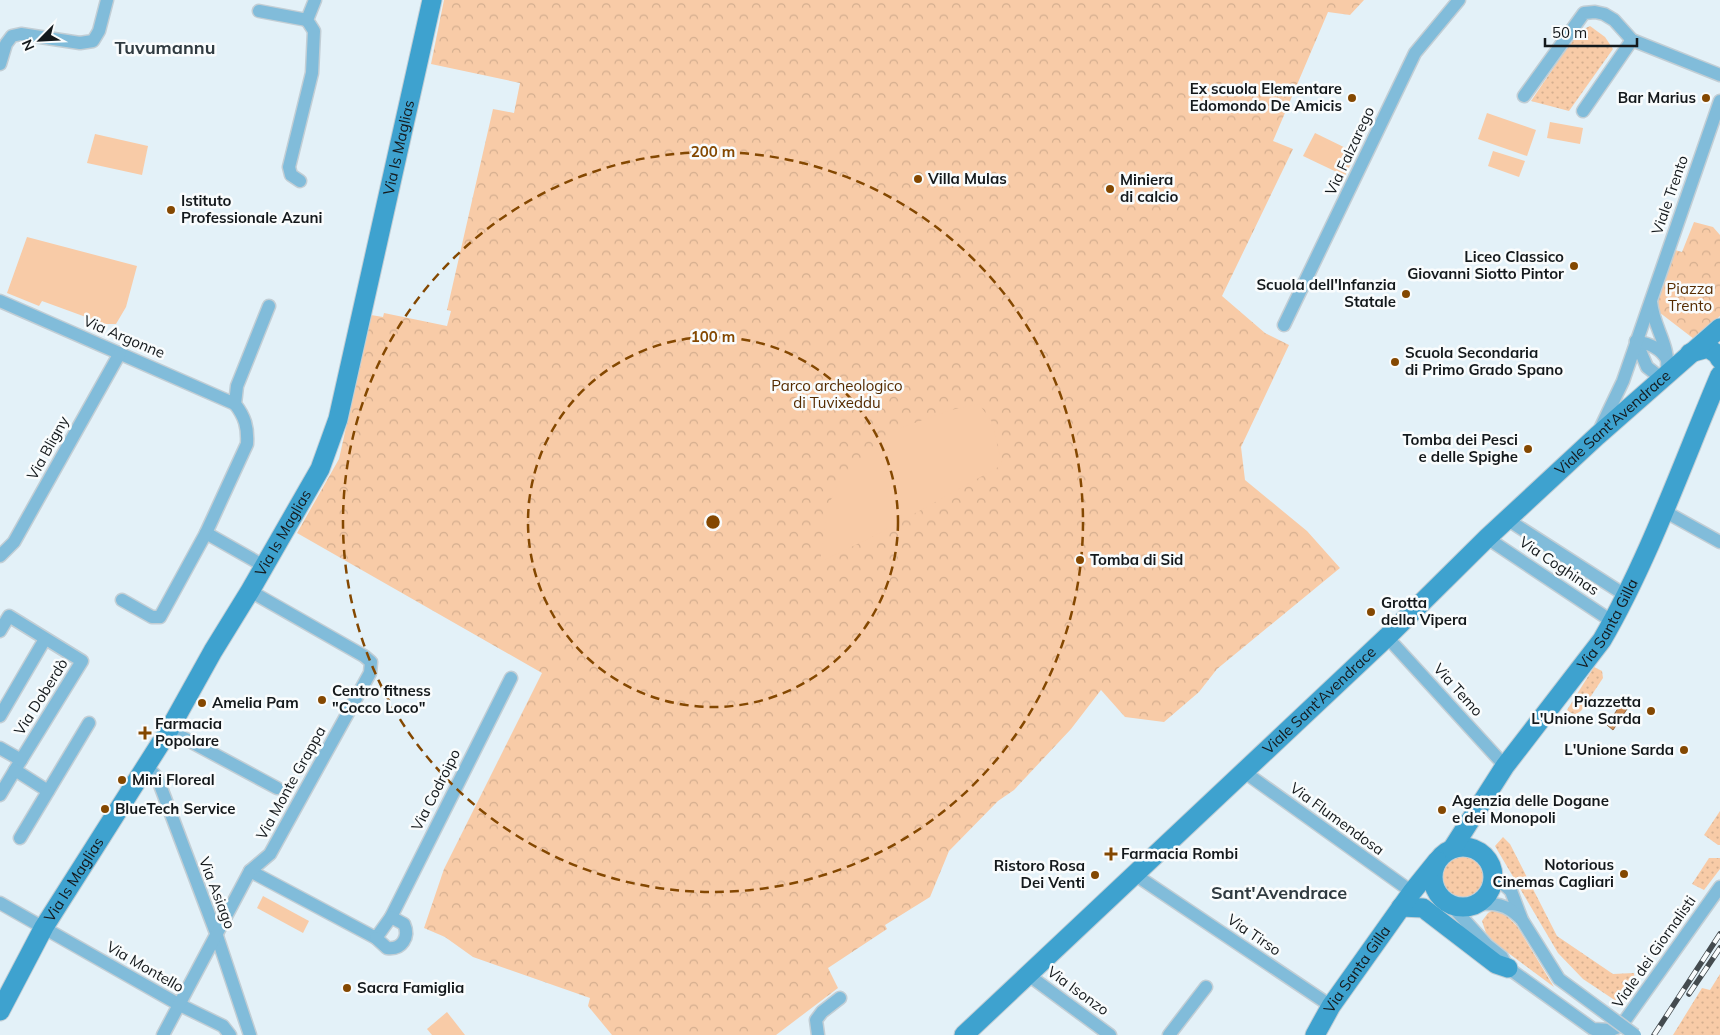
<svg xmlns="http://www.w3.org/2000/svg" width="1720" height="1035" font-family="Mulish,sans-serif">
	<defs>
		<pattern id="grass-dots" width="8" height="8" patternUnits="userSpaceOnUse" patternTransform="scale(1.25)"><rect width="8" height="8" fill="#f8cba7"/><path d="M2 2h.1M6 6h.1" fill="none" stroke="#d4ae8f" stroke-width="1.8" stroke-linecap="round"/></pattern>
		<pattern id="park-crowns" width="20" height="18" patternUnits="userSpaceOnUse" patternTransform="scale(1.25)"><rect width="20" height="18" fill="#f8cba7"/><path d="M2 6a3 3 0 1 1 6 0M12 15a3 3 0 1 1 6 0" fill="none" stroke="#d4ae8f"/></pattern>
		<pattern id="water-waves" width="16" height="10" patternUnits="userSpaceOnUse" patternTransform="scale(1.25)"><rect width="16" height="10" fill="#cd8d56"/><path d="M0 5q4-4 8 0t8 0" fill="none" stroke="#a57246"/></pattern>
	</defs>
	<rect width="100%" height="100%" fill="#e3f1f8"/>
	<g fill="url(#grass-dots)">
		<path d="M 1590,26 L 1605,37 L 1613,49 L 1569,111 L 1531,101 L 1578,32 Z"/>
		<path d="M 1594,667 L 1602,671 L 1603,678 L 1581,711 L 1574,715 L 1567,710 Z"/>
		<path d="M 1720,811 L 1720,845 L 1718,845 L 1704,835 Z"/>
		<path d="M 1503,837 L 1510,844 L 1557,936 L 1613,974 L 1634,973 L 1636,987 L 1622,1005 L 1583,979 L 1558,953 L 1495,846 Z"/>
		<circle cx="1463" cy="876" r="22"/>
		<path d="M 1709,858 L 1720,858 L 1720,869 L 1704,890 L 1692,884 Z"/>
		<path d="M 1493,910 L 1504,913 L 1517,926 L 1554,987 L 1507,952 L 1503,952 L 1486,933 L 1482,921 L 1488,913 Z"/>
		<path d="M 1720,974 L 1720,1035 L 1673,1035 L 1702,988 L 1710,990 Z"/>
	</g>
	<g fill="url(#park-crowns)">
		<path d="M 444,0 L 1364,0 L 1350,15 L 1328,12 L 1273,141 L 1293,149 L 1222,296 L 1265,333 L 1289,345 L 1241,447 L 1245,480 L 1307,531 L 1340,568 L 1217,669 L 1199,692 L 1164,722 L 1125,717 L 1101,690 L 1071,729 L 1014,790 L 998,801 L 949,851 L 930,897 L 885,925 L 887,929 L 828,968 L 838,988 L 776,1035 L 612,1035 L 588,1006 L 590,998 L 473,957 L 445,937 L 424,928 L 444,869 L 542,673 L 297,533 L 339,459 L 371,315 L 383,317 L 384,313 L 447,326 L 451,311 L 447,310 L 493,109 L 514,113 L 520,83 L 431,64 Z"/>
		<path d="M 1694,222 L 1713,227 L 1720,235 L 1720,316 L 1694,339 L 1655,309 L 1675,250 L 1682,252 Z"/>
	</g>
	<g fill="#f8cba7">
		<path d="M 1487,113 L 1536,130 L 1527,156 L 1478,139 Z"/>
		<path d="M 1550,122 L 1583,128 L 1580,144 L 1547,138 Z"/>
		<path d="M 1315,133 L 1356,153 L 1345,176 L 1303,156 Z"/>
		<path d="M 95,134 L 148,146 L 142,175 L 87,163 Z"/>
		<path d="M 1493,151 L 1525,161 L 1519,177 L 1488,166 Z"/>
		<path d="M 27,237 L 137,266 L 126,307 L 116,324 L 105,324 L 42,301 L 39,306 L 7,293 Z"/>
		<path d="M 979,404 L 992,422 L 1002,465 L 874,536 L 820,562 L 828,506 L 842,476 L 892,431 L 951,410 Z"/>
		<path d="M 263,896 L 309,921 L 303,933 L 257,908 Z"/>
		<path d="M 447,1012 L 465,1035 L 432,1035 L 427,1029 Z"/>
	</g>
	<path fill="url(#water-waves)" stroke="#966a45" d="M 1625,698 L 1631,703 L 1613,730 L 1607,725 Z"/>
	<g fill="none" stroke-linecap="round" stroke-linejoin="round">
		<defs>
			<g id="street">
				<path d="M 259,11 L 307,20"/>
				<path d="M 0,64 L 6,44 L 12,36 L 21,34 L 80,43 L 93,41 L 99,31 L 107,0"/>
				<path d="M 1524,96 L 1584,13 L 1595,12 L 1604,14 L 1614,20 L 1632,40 L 1720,75"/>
				<path d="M 1583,111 L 1632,40"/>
				<path d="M 300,181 L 291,175 L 289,167 L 312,73 L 314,31 L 307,20 L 315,0"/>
				<path d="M 0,301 L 235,404"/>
				<path d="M 1651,302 C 1654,330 1670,343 1667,373"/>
				<path d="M 1284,325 L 1415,53 L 1459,0"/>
				<path d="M 1636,341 L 1647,367 L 1661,378"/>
				<path d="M 1636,341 C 1650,344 1661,348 1668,361"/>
				<path d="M 1600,429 L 1623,381 L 1720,101"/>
				<path d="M 1664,511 L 1720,542"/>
				<path d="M 1508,520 L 1625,595"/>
				<path d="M 206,533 L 264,566"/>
				<path d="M 1487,538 L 1613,622"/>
				<path d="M 0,556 L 14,542 L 120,353"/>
				<path d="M 122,600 L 152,617 L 160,617 L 206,533 L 247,444 C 248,427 245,417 235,404 L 237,386 L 269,306"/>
				<path d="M 0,631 L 9,616 L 82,661 L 21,760"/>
				<path d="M 1387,637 L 1505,766"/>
				<path d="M 0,716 L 45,639"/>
				<path d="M 169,730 L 277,788"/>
				<path d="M 0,748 L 21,760 L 0,795"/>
				<path d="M 146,766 L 157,777 L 216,933 L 250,1035"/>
				<path d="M 15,770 L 48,791"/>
				<path d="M 1243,771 L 1412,892"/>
				<path d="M 20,838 L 89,723"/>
				<path d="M 250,871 L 376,938 L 391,917 L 511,678"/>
				<path d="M 1134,874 L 1331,1006"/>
				<path d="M 1492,874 L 1511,891 L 1522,920"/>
				<path d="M 0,903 L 178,1004 L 223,1026 L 230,1035"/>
				<path d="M 1450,904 L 1487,945 L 1502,957 L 1508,968 L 1593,1029 L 1611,1030 L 1621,1026 L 1720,887"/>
				<path d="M 1476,904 C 1494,903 1507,904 1520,918"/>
				<path d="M 376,938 L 387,948 C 402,950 410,937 404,924 L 391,917"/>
				<path d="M 1027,974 L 1110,1035"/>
				<path d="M 163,1035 L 250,871 L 270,854 L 370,673 L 371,662 L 364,656 L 250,591"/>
				<path d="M 818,1035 L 816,1020 L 822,1012 L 840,998"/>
				<path d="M 1169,1035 L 1206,987"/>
			</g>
			<g id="secondary">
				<path d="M 1690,353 L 1708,348 L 1717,354 L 1720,359"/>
				<circle cx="1463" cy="877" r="30"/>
				<path id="s1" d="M 1452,849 L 1505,766 L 1602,640 C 1649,559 1683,462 1720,375"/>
				<path d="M 1401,907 L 1423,908 L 1496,964 L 1508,968"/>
				<path id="s2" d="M 0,1011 L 44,927 L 169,730 L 213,651 L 250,591 L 320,469 L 338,419 L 432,0"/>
				<path id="s3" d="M 964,1035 L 1387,637 L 1487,538 L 1597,436 L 1720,328"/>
				<path id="s4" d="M 1315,1035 L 1331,1006 L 1412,892 L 1437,861"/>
			</g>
		</defs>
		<use href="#street" stroke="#c2ced5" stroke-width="15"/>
		<use href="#secondary" stroke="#c2ced5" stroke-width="21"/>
		<use href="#street" stroke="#81bcda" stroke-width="12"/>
		<use href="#secondary" stroke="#3ea2cf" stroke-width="19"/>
		<defs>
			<g id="rail">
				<path d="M 1689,994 L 1720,948"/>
				<path d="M 1654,1035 L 1720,934"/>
			</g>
		</defs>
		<use href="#rail" stroke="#444b4f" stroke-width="5.5"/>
		<use href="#rail" stroke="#f9fcfd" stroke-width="4" stroke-dasharray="11" stroke-linecap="butt"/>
		<defs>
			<path id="street-bridge" d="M 1522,920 L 1559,979 L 1635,1035"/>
		</defs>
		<use href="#street-bridge" stroke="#c2ced5" stroke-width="15" stroke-linecap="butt"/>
		<use href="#street-bridge" stroke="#81bcda" stroke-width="12"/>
	</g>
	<g fill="none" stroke="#844801" stroke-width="2.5" stroke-dasharray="9 6">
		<circle cx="713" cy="522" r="185"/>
		<circle cx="713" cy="522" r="370"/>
	</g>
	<g fill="#844801" stroke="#f9fcfd" stroke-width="2">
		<circle cx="1352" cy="98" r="5"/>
		<circle cx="1706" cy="98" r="5"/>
		<circle cx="918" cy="179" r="5"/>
		<circle cx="1110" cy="189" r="5"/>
		<circle cx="171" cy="210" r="5"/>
		<circle cx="1574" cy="266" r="5"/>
		<circle cx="1406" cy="294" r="5"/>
		<circle cx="1395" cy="362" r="5"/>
		<circle cx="1528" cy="449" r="5"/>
		<circle cx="1080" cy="560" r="5"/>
		<circle cx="1371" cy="612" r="5"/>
		<circle cx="322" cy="700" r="5"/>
		<circle cx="202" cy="703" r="5"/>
		<circle cx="1651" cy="711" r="5"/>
		<path d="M142.5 725.5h5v5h5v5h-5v5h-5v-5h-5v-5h5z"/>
		<circle cx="1684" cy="750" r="5"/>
		<circle cx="122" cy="780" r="5"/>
		<circle cx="105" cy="809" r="5"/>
		<circle cx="1442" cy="810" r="5"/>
		<path d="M1108.5 846.5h5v5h5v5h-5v5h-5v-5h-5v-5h5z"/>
		<circle cx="1624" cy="874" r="5"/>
		<circle cx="1095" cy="875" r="5"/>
		<circle cx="347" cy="988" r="5"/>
	</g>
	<g text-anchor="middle" stroke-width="5" stroke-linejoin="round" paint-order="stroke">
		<g font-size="15" font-weight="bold" fill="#14191c" stroke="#f9fcfd" text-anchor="start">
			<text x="1342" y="94" text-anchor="end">Ex scuola Elementare<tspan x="1342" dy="17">Edomondo De Amicis</tspan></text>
			<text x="1696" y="103" text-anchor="end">Bar Marius</text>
			<text x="928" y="184">Villa Mulas</text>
			<text x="1120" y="185">Miniera<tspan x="1120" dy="17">di calcio</tspan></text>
			<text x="181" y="206">Istituto<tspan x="181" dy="17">Professionale Azuni</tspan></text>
			<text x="1564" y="262" text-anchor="end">Liceo Classico<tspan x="1564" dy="17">Giovanni Siotto Pintor</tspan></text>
			<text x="1396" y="290" text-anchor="end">Scuola dell'Infanzia<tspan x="1396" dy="17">Statale</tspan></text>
			<text x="1405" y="358">Scuola Secondaria<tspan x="1405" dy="17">di Primo Grado Spano</tspan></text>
			<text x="1518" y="445" text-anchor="end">Tomba dei Pesci<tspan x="1518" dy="17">e delle Spighe</tspan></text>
			<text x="1090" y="565">Tomba di Sid</text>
			<text x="1381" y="608">Grotta<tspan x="1381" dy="17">della Vipera</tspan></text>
			<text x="332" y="696">Centro fitness<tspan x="332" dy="17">"Cocco Loco"</tspan></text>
			<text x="1641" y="707" text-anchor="end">Piazzetta<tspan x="1641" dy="17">L'Unione Sarda</tspan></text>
			<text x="212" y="708">Amelia Pam</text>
			<text x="155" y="729">Farmacia<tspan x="155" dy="17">Popolare</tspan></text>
			<text x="1674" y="755" text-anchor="end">L'Unione Sarda</text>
			<text x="132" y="785">Mini Floreal</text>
			<text x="1452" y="806">Agenzia delle Dogane<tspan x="1452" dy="17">e dei Monopoli</tspan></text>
			<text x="115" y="814">BlueTech Service</text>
			<text x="1121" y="859">Farmacia Rombi</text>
			<text x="1614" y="870" text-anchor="end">Notorious<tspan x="1614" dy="17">Cinemas Cagliari</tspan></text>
			<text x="1085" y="871" text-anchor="end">Ristoro Rosa<tspan x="1085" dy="17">Dei Venti</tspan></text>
			<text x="357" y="993">Sacra Famiglia</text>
		</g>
		<g font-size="15" fill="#14191c" stroke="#f9fcfd">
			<text dy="5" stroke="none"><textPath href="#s2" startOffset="961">Via Is Maglias</textPath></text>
			<text transform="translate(1350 151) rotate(-65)" y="5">Via Falzarego</text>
			<text transform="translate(1670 195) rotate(-71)" y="5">Viale Trento</text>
			<text transform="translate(124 337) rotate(23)" y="5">Via Argonne</text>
			<text dy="5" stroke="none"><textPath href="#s3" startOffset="892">Viale Sant'Avendrace</textPath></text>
			<text transform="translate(48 448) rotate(-61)" y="5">Via Bligny</text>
			<text dy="5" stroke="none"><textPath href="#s2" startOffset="556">Via Is Maglias</textPath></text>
			<text transform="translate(1559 566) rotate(34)" y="5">Via Coghinas</text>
			<text dy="5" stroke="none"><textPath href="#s1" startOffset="274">Via Santa Gilla</textPath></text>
			<text transform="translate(1458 690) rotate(48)" y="5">Via Temo</text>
			<text transform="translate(41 697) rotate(-58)" y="5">Via Doberdò</text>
			<text dy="5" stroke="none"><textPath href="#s3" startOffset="488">Viale Sant'Avendrace</textPath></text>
			<text transform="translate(291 783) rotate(-61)" y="5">Via Monte Grappa</text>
			<text transform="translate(436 790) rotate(-63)" y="5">Via Codroipo</text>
			<text transform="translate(1337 819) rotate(36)" y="5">Via Flumendosa</text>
			<text dy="5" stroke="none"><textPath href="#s2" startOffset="151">Via Is Maglias</textPath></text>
			<text transform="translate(217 893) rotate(69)" y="5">Via Asiago</text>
			<text transform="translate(1254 935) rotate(34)" y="5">Via Tirso</text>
			<text transform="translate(1654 952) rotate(-55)" y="5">Viale dei Giornalisti</text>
			<text transform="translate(145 967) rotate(30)" y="5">Via Montello</text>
			<text dy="5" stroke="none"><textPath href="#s4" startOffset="78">Via Santa Gilla</textPath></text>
			<text transform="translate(1078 991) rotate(36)" y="5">Via Isonzo</text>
		</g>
		<g font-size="15" fill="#552b00" stroke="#f9fcfd">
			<text x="1690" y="294">Piazza<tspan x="1690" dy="17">Trento</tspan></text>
			<text x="837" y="391">Parco archeologico<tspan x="837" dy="17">di Tuvixeddu</tspan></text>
		</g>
		<g font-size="18" font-weight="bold" fill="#303b41" stroke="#f9fcfd">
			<text x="165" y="54">Tuvumannu</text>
			<text x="1279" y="899">Sant'Avendrace</text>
		</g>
	</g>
	<circle cx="713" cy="522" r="8" fill="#844801" stroke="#f9fcfd" stroke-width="2.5"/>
	<g font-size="15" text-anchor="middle" font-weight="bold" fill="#844801" stroke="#f9fcfd" stroke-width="5" stroke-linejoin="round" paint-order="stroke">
		<text x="713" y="157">200 m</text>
		<text x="713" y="342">100 m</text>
	</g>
	<g transform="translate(40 40) rotate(246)" stroke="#f9fcfd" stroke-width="4" paint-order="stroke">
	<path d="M0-4L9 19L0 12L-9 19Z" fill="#14191c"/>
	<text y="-8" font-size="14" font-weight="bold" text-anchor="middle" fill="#14191c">N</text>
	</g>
	<path d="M1545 38v8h92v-8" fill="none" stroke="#14191c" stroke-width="2.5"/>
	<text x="1552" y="38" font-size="15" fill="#14191c" stroke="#f9fcfd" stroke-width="4" paint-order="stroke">50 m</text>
</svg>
